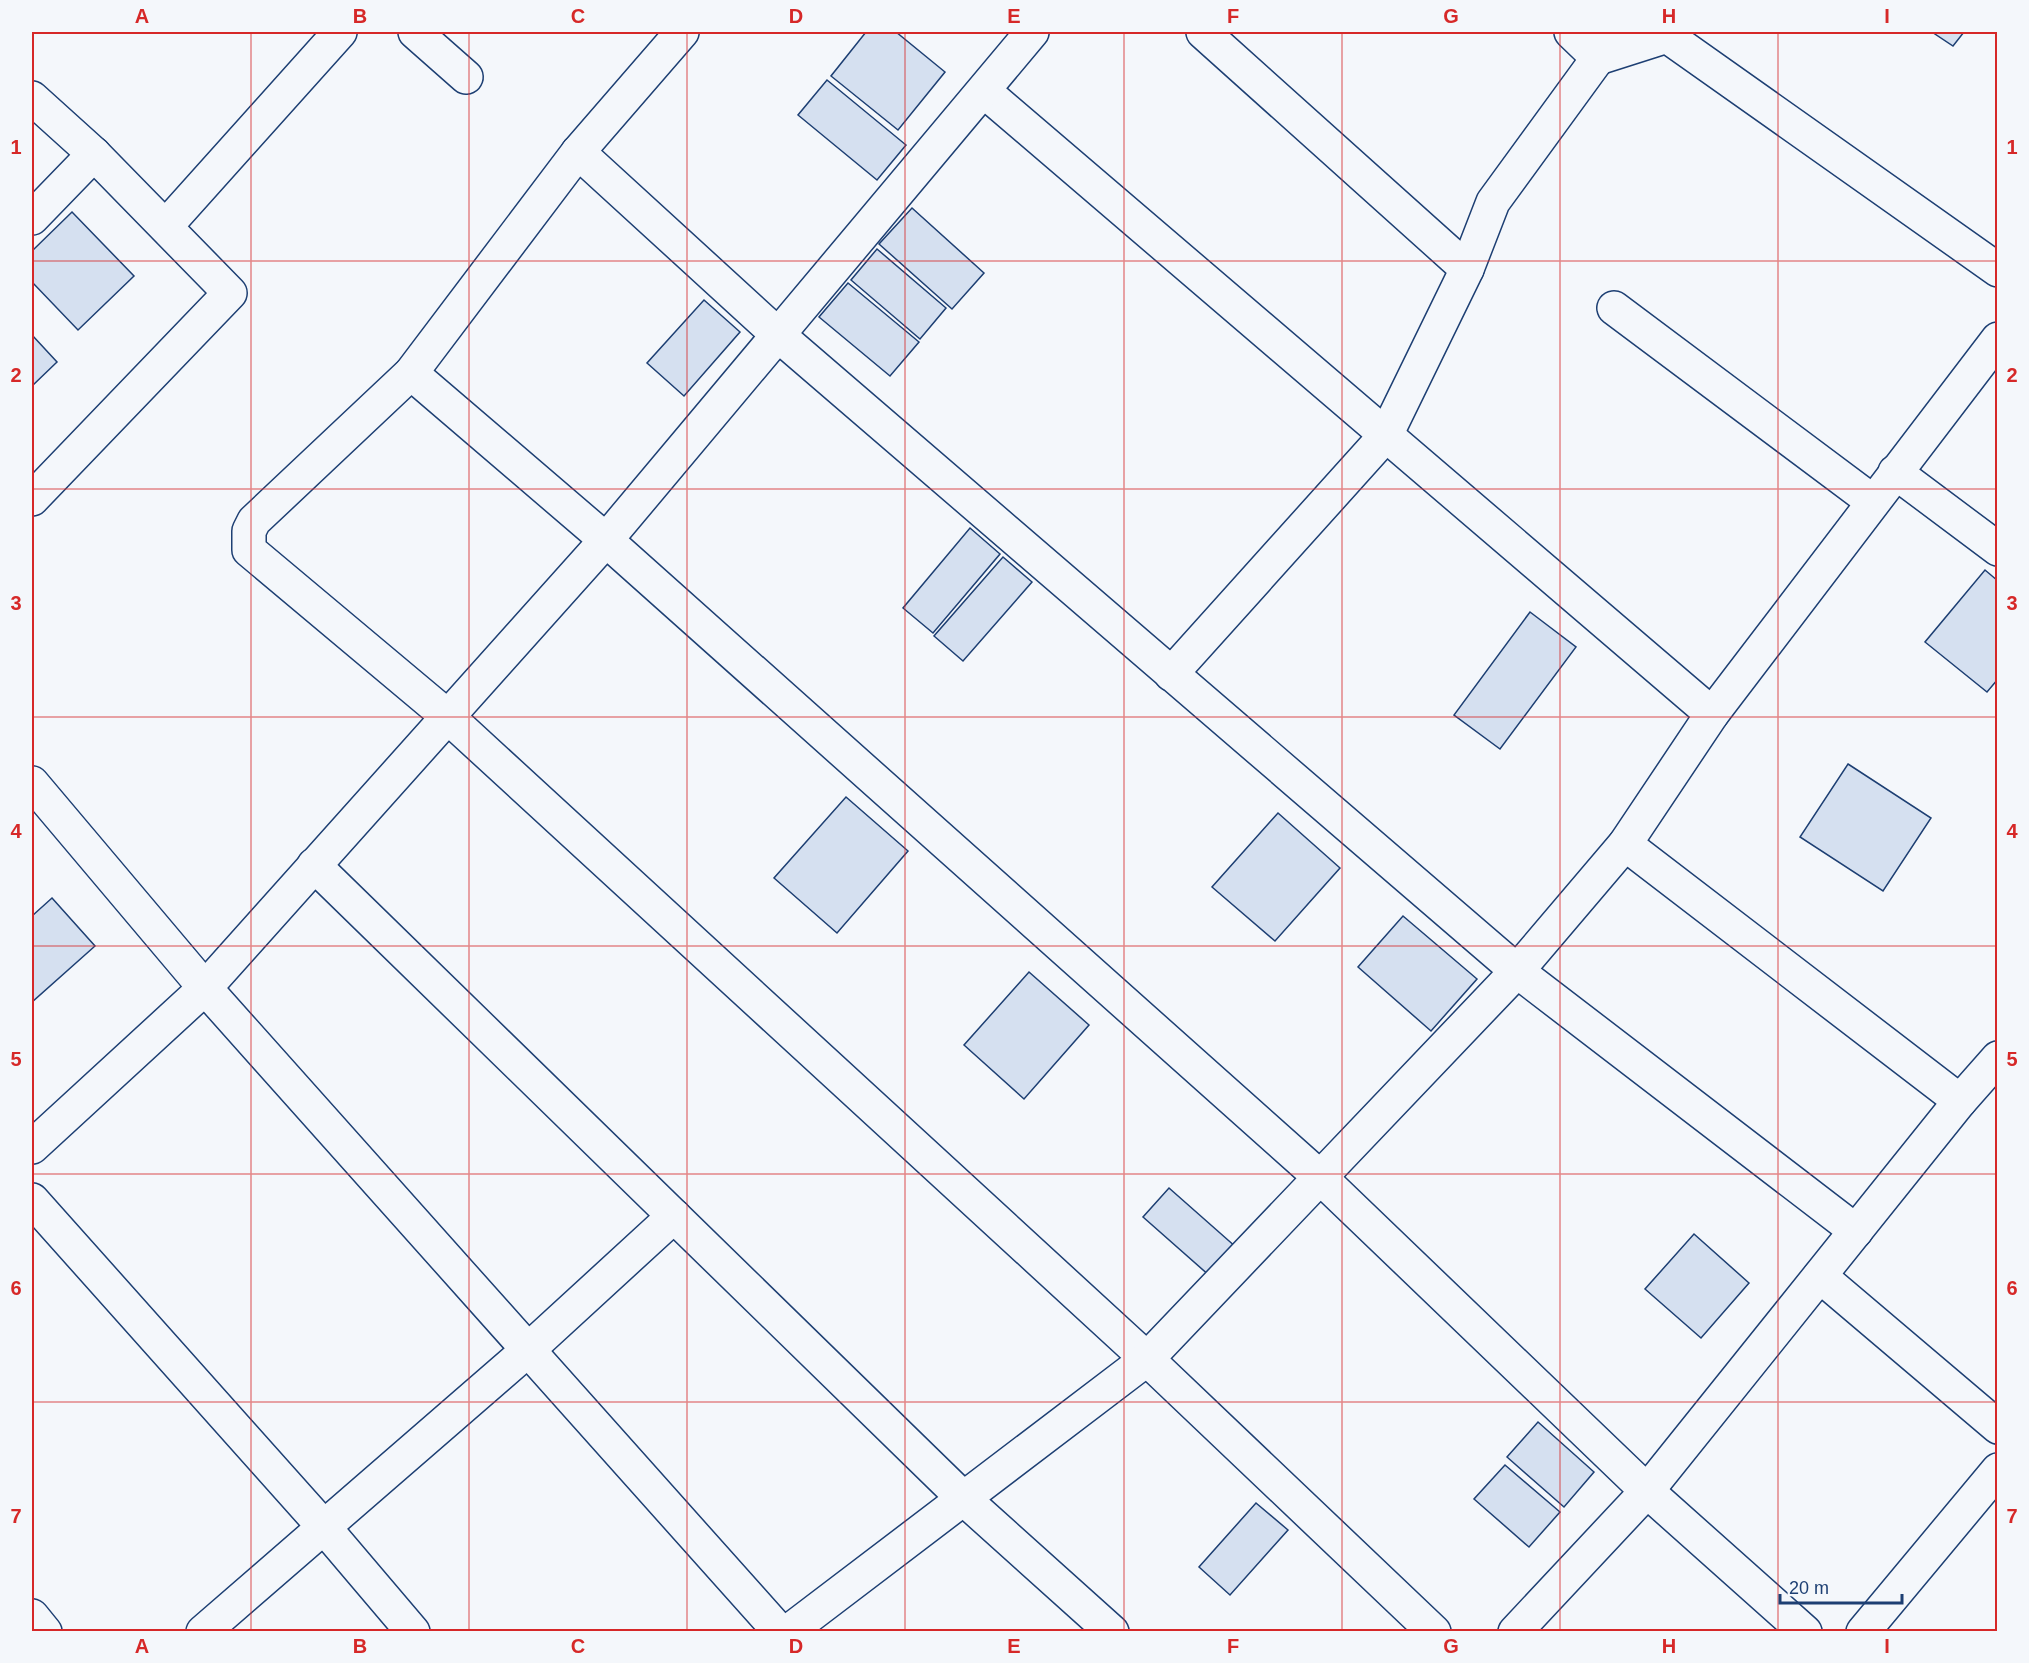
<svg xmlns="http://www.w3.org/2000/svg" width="2029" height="1663" font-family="Arial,sans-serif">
	<rect width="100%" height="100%" fill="#f4f7fb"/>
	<g fill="#d5e0f0" stroke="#1d3f73" stroke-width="1.5">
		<path d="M 866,32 L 896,32 L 945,72 L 898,130 L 831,76 Z"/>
		<path d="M 1932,32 L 1964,32 L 1953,46 Z"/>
		<path d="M 827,80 L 906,145 L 877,180 L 798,115 Z"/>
		<path d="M 912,208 L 984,273 L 952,309 L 879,244 Z"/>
		<path d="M 72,212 L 134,276 L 78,330 L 32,282 L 32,251 Z"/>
		<path d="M 877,249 L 946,308 L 920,339 L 851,280 Z"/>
		<path d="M 848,283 L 919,342 L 890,376 L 819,317 Z"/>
		<path d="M 704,300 L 740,332 L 684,396 L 647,363 Z"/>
		<path d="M 32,335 L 57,362 L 32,386 Z"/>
		<path d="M 970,528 L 1000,554 L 933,633 L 903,608 Z"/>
		<path d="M 1003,557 L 1032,582 L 963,661 L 934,636 Z"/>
		<path d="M 1985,570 L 1998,581 L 1998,679 L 1987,692 L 1925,642 Z"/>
		<path d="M 1530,612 L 1576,647 L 1500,749 L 1454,715 Z"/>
		<path d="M 1848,764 L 1931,818 L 1883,891 L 1800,837 Z"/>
		<path d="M 846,797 L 908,851 L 837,933 L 774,878 Z"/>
		<path d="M 1278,813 L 1340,868 L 1275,941 L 1212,887 Z"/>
		<path d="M 52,898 L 95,946 L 32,1002 L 32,916 Z"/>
		<path d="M 1403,916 L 1477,979 L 1431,1031 L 1358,967 Z"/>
		<path d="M 1029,972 L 1089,1025 L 1024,1099 L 964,1045 Z"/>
		<path d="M 1169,1188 L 1237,1248 L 1211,1277 L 1143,1217 Z"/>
		<path d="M 1694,1234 L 1749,1283 L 1701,1338 L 1645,1289 Z"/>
		<path d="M 1538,1422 L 1594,1472 L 1564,1507 L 1507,1457 Z"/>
		<path d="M 1505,1465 L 1560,1512 L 1529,1547 L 1474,1499 Z"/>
		<path d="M 1256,1503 L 1288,1530 L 1230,1595 L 1199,1567 Z"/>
	</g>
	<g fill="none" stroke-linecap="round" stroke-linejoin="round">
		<defs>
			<g id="minor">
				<path d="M 415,32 L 466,77"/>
				<path d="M 682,32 L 578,152 L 411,373 L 254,521 L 249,531 L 249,550 L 447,716 L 1147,1359 L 1434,1632"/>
				<path d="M 1203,32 L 1467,269"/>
				<path d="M 1571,32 L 1598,58"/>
				<path d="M 1598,58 L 1667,36 L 1998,270"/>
				<path d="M 984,91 L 1712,714"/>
				<path d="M 32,98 L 94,154 L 230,293 L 32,499"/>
				<path d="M 578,152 L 777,334 L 1517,971 L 1856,1231"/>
				<path d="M 32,218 L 94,154"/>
				<path d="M 166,226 L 340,32"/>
				<path d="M 1614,308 L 1872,501"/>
				<path d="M 411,373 L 606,540 L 1322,1179 L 1647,1491 L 1805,1632"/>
				<path d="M 1895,472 L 1998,549"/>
				<path d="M 1171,674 L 1386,435 L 1467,269 L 1493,202 L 1598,58 L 1604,32"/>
				<path d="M 32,783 L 205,988 L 780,1632"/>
				<path d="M 1625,844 L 1960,1101 L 1998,1058"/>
				<path d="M 314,865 L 964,1499 L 1112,1632"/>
				<path d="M 32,1147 L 205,988 L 606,540 L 1032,32"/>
				<path d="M 32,1200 L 323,1526 L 413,1632"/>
				<path d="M 1820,1276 L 1998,1427"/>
				<path d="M 32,1616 L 45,1632"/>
				<path d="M 203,1632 L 528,1350 L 674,1216"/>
				<path d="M 788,1632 L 1147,1359 L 1517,971 L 1625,844 L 1712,714 L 1998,339"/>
				<path d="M 1515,1632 L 1647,1491 L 1960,1101"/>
				<path d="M 1863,1632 L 1998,1470"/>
			</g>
		</defs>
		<use href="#minor" stroke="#1d3f73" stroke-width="36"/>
		<use href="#minor" stroke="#f4f7fb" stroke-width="33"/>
	</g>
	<path fill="none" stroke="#d62828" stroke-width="1.5" stroke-opacity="0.55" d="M 251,32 L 251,1632M 469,32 L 469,1632M 687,32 L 687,1632M 905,32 L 905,1632M 1124,32 L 1124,1632M 1342,32 L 1342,1632M 1560,32 L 1560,1632M 1778,32 L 1778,1632M 32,261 L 1998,261M 32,489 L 1998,489M 32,717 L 1998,717M 32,946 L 1998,946M 32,1174 L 1998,1174M 32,1402 L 1998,1402"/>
	<rect width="2029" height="1663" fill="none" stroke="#f4f7fb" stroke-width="66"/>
	<path d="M1780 1594v9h122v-9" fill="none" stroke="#1d3f73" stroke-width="3"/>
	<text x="1789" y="1594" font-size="18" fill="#1d3f73" stroke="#f4f7fb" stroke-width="4.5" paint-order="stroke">20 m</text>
	<rect x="33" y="33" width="1963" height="1597" fill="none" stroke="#d62828" stroke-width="2"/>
	<g font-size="20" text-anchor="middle" font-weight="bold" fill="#d62828">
		<text x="142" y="23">A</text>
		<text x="360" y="23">B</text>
		<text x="578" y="23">C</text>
		<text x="796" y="23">D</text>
		<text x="1014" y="23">E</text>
		<text x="1233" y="23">F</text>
		<text x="1451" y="23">G</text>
		<text x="1669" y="23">H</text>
		<text x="1887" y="23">I</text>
		<text x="16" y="154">1</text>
		<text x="2012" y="154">1</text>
		<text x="16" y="382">2</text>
		<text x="2012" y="382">2</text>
		<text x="16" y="610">3</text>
		<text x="2012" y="610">3</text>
		<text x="16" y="838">4</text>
		<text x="2012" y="838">4</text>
		<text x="16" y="1066">5</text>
		<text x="2012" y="1066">5</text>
		<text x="16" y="1295">6</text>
		<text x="2012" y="1295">6</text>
		<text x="16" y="1523">7</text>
		<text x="2012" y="1523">7</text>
		<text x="142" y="1653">A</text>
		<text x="360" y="1653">B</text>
		<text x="578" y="1653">C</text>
		<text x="796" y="1653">D</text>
		<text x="1014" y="1653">E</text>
		<text x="1233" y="1653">F</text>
		<text x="1451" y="1653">G</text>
		<text x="1669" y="1653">H</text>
		<text x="1887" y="1653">I</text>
	</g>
</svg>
